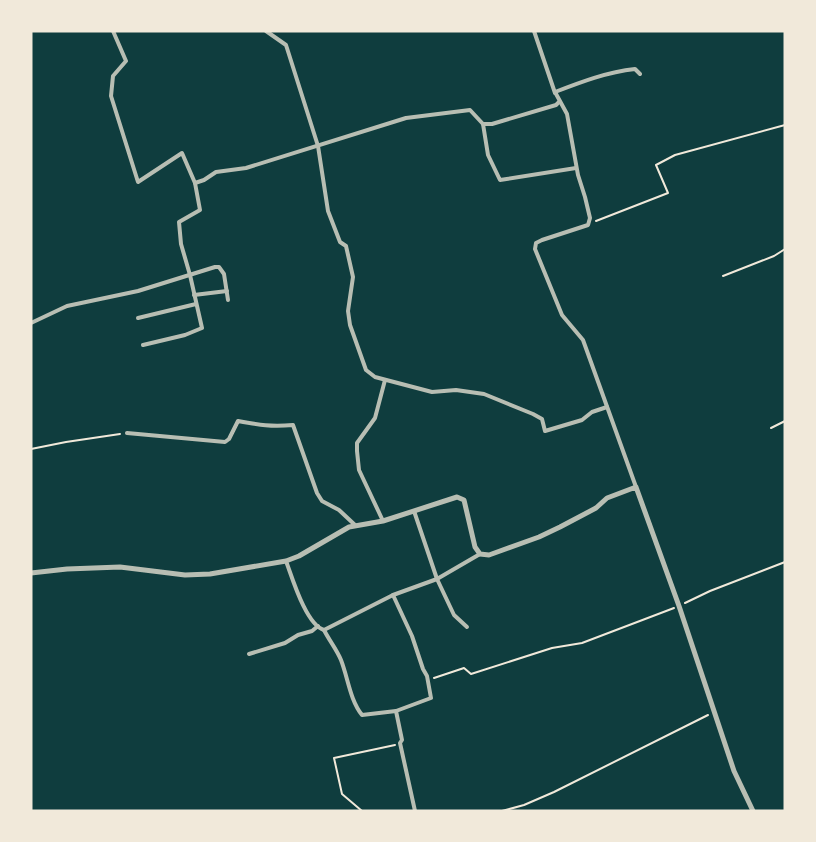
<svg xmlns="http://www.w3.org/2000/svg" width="816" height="842" font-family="'Archivo Narrow',sans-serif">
	<rect width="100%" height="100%" fill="#0f3d3e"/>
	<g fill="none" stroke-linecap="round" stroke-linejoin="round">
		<g stroke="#f1e9da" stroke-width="2">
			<path d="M 596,221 L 668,193 L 656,165 L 675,155 L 785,125"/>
			<path d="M 723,276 L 774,256 L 785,249"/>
			<path d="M 771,428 L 785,421"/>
			<path d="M 31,449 L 66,442 L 120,434"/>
			<path d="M 685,603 L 710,591 L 785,562"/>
			<path d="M 434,678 L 464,668 L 471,674 L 552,648 L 582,643 L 674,608"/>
			<path d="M 362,811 L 342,794 L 334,758 L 395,745"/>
			<path d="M 502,811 L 524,805 L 554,792 L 708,715"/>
		</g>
		<g stroke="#b8beb3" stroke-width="4">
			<path d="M 113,31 L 126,61 L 113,76 L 111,96 L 138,182 L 182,153 L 195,183 L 200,210 L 179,222 L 181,244 L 190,275 L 202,328 L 185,335 L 143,345"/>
			<path d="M 266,31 L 286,45 L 318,146 L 328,211 L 340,242 L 346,246 L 353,277 L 348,311 L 350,325 L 366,370 L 375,377 L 432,392 L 456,390 L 484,394 L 533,414 L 542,419 L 545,431 L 582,420 L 592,412 L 607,407"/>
			<path d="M 534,31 L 555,93"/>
			<path d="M 483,124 L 488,155 L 500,180 L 576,168"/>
			<path d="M 195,183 L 204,180 L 216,172 L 246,168 L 406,118 L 470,110 L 483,124 L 492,124 L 556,105 L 559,102"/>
			<path d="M 194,295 L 227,291"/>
			<path d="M 138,318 L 196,304"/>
			<path d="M 31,323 L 67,306 L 138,291 L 215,267 L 219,267 L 224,274 L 228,300"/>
			<path d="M 127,433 L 225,442 L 229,439 L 238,421 C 260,425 271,427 293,425 L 317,493 L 322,501 L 339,510 L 355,525"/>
			<path d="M 636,487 L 583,340 L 562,315 L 535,249 L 536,243 L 542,240 L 588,225 L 590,218 L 585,197 L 578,175 L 567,114 L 555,92 C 581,82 607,72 635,69 L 640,74"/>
			<path d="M 414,511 L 437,579 L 454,615 L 467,627"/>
			<path d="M 383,521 L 359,470 L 357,451 L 357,443 L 375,418 L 385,380"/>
			<path d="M 286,561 C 292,577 306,625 324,630 C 329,640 337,650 341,660 C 348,678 350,700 362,715 L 396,711"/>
			<path d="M 393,595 L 437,579 L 480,554"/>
			<path d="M 324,630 L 393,595 L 412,636 L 423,669 L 427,676 L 431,698 L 396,711 L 402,740 L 400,743 L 415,811"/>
			<path d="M 249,654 L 285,643 L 298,635 L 312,631 L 318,626"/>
		</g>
		<path stroke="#b8beb3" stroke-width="5" d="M 31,573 L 67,569 L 120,567 L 185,575 L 210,574 L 286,561 L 299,556 L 349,527 L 383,521 L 457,497 L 464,500 L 475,547 L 480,554 L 489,555 L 539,537 L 560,527 L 596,508 L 607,498 L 636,487 L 679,606 L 734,771 L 753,811"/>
	</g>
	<rect width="816" height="842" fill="none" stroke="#f1e9da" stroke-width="65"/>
</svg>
